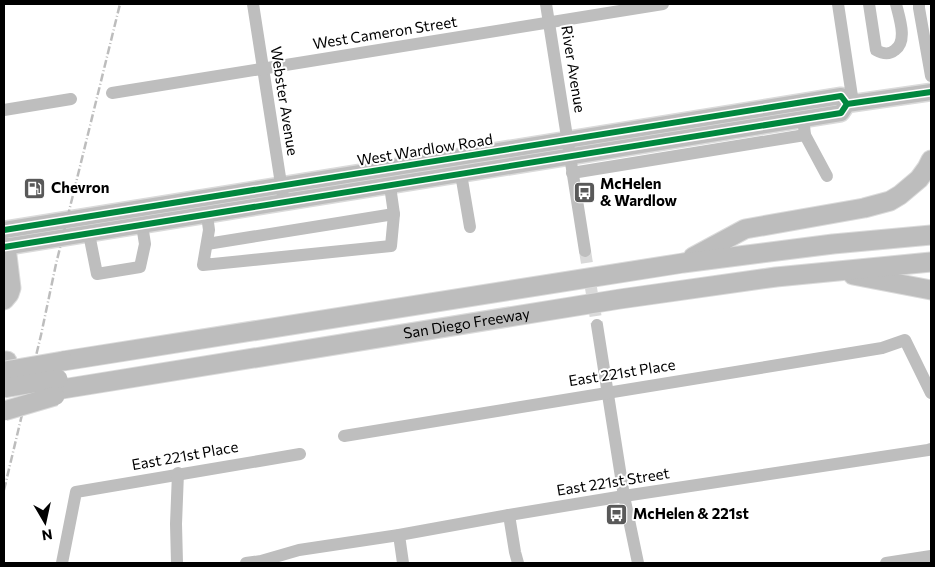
<svg xmlns="http://www.w3.org/2000/svg" width="935" height="567" font-family="Commissioner,sans-serif">
	<rect width="100%" height="100%" fill="#fff"/>
	<g fill="none" stroke-linecap="round" stroke-linejoin="round">
		<path stroke="#d9d9d9" stroke-width="12" stroke-dasharray="12 6" stroke-linecap="butt" d="M 585,251 L 597,325"/>
		<defs>
			<g id="major">
				<path d="M 4,230 L 841,96 L 847,104"/>
				<path d="M 4,247 L 841,113 L 847,104 L 931,92"/>
			</g>
			<g id="highway">
				<path d="M 693,257 L 745,229 L 864,208 L 890,201 L 900,195 L 919,179 L 927,168 L 931,160"/>
				<path d="M 853,275 L 931,290"/>
				<path d="M 4,300 L 9,294 L 11,288 L 6,247"/>
				<path d="M 4,361 L 7,361"/>
				<path d="M 63,361 L 683,263 L 833,244 L 931,235"/>
				<path id="s1" d="M 56,390 L 620,299 L 776,277 L 931,262"/>
			</g>
		</defs>
		<use href="#major" stroke="#dbdbdb" stroke-width="19"/>
		<use href="#highway" stroke="#dbdbdb" stroke-width="21"/>
		<g stroke="#bebebe" stroke-width="12">
			<path d="M 253,4 L 284,203"/>
			<path d="M 546,4 L 585,251"/>
			<path d="M 838,4 L 853,103"/>
			<path d="M 869,4 L 876,50 C 883,54 889,55 895,50 C 908,41 899,17 896,4"/>
			<path d="M 919,4 L 919,8 L 931,76"/>
			<path d="M 112,93 L 663,4"/>
			<path d="M 4,110 L 71,99"/>
			<path d="M 804,126 L 805,135 L 827,176"/>
			<path d="M 572,173 L 805,135"/>
			<path d="M 461,174 L 470,227"/>
			<path d="M 207,215 L 209,230 L 203,265 L 391,246 L 394,214 L 390,186"/>
			<path d="M 89,234 L 97,274 L 140,267 L 145,244 L 142,225"/>
			<path d="M 207,244 L 394,214"/>
			<path d="M 597,325 L 624,496 L 638,563"/>
			<path d="M 344,436 L 882,348 L 905,340 L 931,393"/>
			<path d="M 509,515 L 515,552 L 518,563"/>
			<path d="M 399,535 L 403,563"/>
			<path d="M 62,563 L 76,492 L 300,454"/>
			<path d="M 177,563 L 176,524 L 178,473"/>
			<path d="M 246,563 L 261,561 L 299,550 L 399,535 L 509,515 L 624,496 L 928,450 L 931,449"/>
			<path d="M 886,563 L 931,556"/>
		</g>
		<use href="#major" stroke="#bdbdbd" stroke-width="16"/>
		<use href="#highway" stroke="#bdbdbd" stroke-width="19"/>
		<path stroke="#bdbdbd" stroke-width="2.5" stroke-dasharray="8 2.5 1 2.5" stroke-linecap="butt" d="M 4,490 L 41,335 L 56,264 L 120,4"/>
		<defs>
			<g id="highway-bridge">
				<path d="M 5,371 L 63,361"/>
				<path d="M 4,388 L 58,379"/>
				<path d="M 4,411 L 55,396"/>
			</g>
		</defs>
		<use href="#highway-bridge" stroke="#dbdbdb" stroke-width="21" stroke-linecap="butt"/>
		<use href="#highway-bridge" stroke="#bdbdbd" stroke-width="19"/>
		<defs>
			<g id="cycleway">
				<path d="M 4,230 L 841,96 L 847,104"/>
				<path d="M 4,247 L 841,113 L 847,104 L 931,92"/>
			</g>
		</defs>
		<use href="#cycleway" stroke="#fff" stroke-width="9"/>
		<use href="#cycleway" stroke="#00873e" stroke-width="6"/>
	</g>
	<defs>
		<symbol id="fuel-square" viewBox="-11 -11 22 22"><rect x="-9" y="-9" width="18" height="18" rx="4" fill="#595959" stroke="#fff"/><path d="M-5.5-6h7V0h2V4h1.3V-2.5L3-4.5l.8-.8L6-3V5H2.5V1h-1V6h-7ZM-4.2-4.7v3.2H.2V-4.7Z" fill="#fff"/></symbol>
		<symbol id="bus-square" viewBox="-11 -11 22 22"><rect x="-9" y="-9" width="18" height="18" rx="4" fill="#595959" stroke="#fff"/><path d="M-5-6H5V4H4V6H2V4H-2V6H-4V4H-5ZM-3.5-4V0h7V-4ZM-3.5 1.2v1.5H-2V1.2ZM2 1.2v1.5H3.5V1.2Z" fill="#fff"/></symbol>
	</defs>
	<g fill-rule="evenodd">
		<use href="#fuel-square" x="22" y="176" width="25" height="25"/>
		<use href="#bus-square" x="572" y="180" width="25" height="25"/>
		<use href="#bus-square" x="604" y="502" width="25" height="25"/>
	</g>
	<g text-anchor="middle" stroke-width="4" stroke-linejoin="round" paint-order="stroke">
		<g font-size="15" fill="#000" stroke="#fff">
			<text transform="translate(385 33) rotate(-9)" y="5">West Cameron Street</text>
			<text transform="translate(573 69) rotate(81)" y="5">River Avenue</text>
			<text transform="translate(284 101) rotate(81)" y="5">Webster Avenue</text>
			<text transform="translate(425 150) rotate(-9)" y="5">West Wardlow Road</text>
			<text dy="5" stroke="none"><textPath href="#s1" startOffset="416">San Diego Freeway</textPath></text>
			<text transform="translate(622 373) rotate(-9)" y="5">East 221st Place</text>
			<text transform="translate(185 456) rotate(-10)" y="5">East 221st Place</text>
			<text transform="translate(613 482) rotate(-9)" y="5">East 221st Street</text>
		</g>
		<g font-size="15" font-weight="bold" fill="#000" stroke="#fff" text-anchor="start">
			<text x="600" y="189">McHelen<tspan x="600" dy="17">&amp; Wardlow</tspan></text>
			<text x="51" y="193">Chevron</text>
			<text x="633" y="519">McHelen &amp; 221st</text>
		</g>
	</g>
	<rect width="935" height="567" fill="none" stroke="#000000" stroke-width="10"/>
	<g transform="translate(45 522) rotate(171)" stroke="#ffffff" stroke-width="4" paint-order="stroke">
	<path d="M0-4L9 19L0 12L-9 19Z" fill="#000000"/>
	<text y="-8" font-size="14" font-weight="bold" text-anchor="middle" fill="#000000">N</text>
	</g>
</svg>
